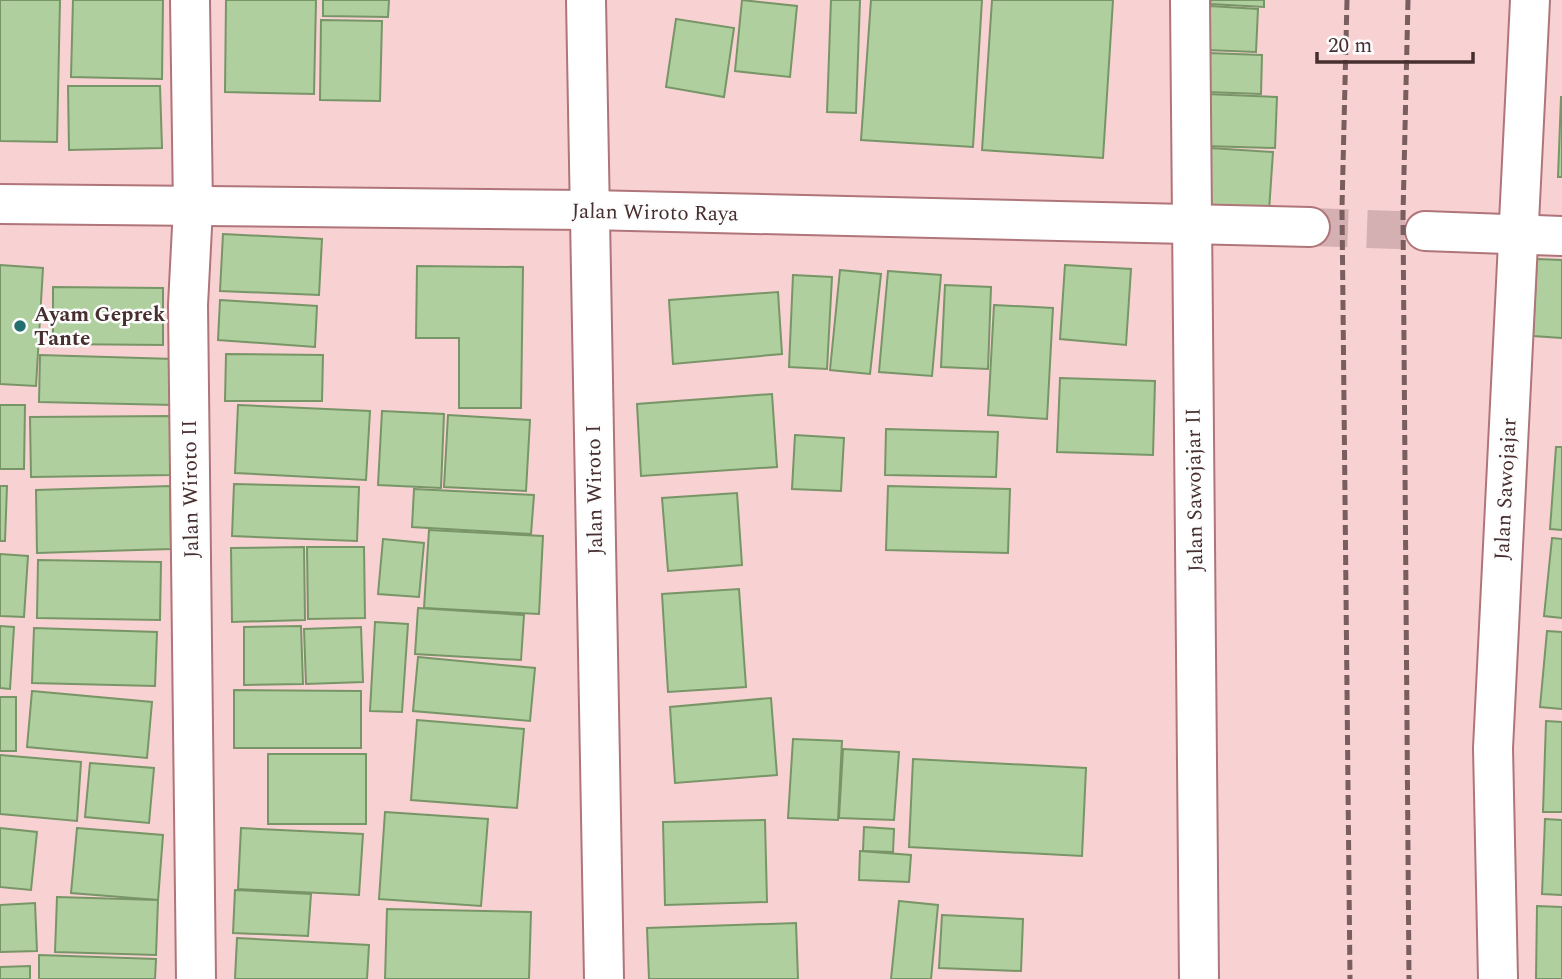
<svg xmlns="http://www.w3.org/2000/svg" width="1562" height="979" font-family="Spectral,serif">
	<rect width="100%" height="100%" fill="#f8d1d3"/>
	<g fill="#b0cf9e" stroke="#789567" stroke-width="2">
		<path d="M 0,0 L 60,0 L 57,142 L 0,141 Z"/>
		<path d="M 73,0 L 163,0 L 162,79 L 71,77 Z"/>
		<path d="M 226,0 L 316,0 L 314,94 L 225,92 Z"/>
		<path d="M 323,0 L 389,0 L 388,17 L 323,16 Z"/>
		<path d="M 742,0 L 797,6 L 790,77 L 735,71 Z"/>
		<path d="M 831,0 L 860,0 L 856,113 L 827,112 Z"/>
		<path d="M 871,0 L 982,0 L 973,147 L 861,140 Z"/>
		<path d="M 992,0 L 1113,0 L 1103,158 L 982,150 Z"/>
		<path d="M 1211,0 L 1264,0 L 1264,7 L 1210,4 Z"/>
		<path d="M 1210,6 L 1258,9 L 1256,52 L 1207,50 Z"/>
		<path d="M 676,19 L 734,28 L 724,97 L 666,87 Z"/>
		<path d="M 321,20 L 382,21 L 380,101 L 320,100 Z"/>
		<path d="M 1208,53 L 1262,55 L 1261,94 L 1206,92 Z"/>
		<path d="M 68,86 L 160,86 L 162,148 L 69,150 Z"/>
		<path d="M 1206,94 L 1277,97 L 1275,148 L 1203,146 Z"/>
		<path d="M 1561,97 L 1562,97 L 1562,177 L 1558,177 Z"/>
		<path d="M 1210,148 L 1273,152 L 1269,211 L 1206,208 Z"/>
		<path d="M 223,234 L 322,239 L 319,295 L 220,291 Z"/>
		<path d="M 1537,259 L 1562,260 L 1562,338 L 1533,336 Z"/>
		<path d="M 0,265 L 43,268 L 36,386 L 0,384 Z"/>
		<path d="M 1065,265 L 1131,269 L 1126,345 L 1060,339 Z"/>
		<path d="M 417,266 L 523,267 L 521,408 L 459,408 L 459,338 L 416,338 Z"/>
		<path d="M 840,270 L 881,274 L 870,374 L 830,370 Z"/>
		<path d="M 888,271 L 941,275 L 932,376 L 879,372 Z"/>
		<path d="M 793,275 L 832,277 L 827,369 L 789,367 Z"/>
		<path d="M 945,285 L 991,287 L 988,369 L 941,367 Z"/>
		<path d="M 53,287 L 163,288 L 163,345 L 53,344 Z"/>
		<path d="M 778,292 L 782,354 L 673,364 L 669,300 Z"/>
		<path d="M 220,300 L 317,306 L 315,347 L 218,340 Z"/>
		<path d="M 994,305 L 1053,308 L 1047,419 L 988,415 Z"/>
		<path d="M 226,354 L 323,355 L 322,401 L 225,401 Z"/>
		<path d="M 40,355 L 174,359 L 173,405 L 39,402 Z"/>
		<path d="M 1060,378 L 1155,381 L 1153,455 L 1057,452 Z"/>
		<path d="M 772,394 L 777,467 L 641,476 L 637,404 Z"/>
		<path d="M 0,405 L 25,405 L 24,469 L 0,469 Z"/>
		<path d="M 238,405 L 370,411 L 366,480 L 235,473 Z"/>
		<path d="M 382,411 L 444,414 L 441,488 L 378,485 Z"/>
		<path d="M 448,415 L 530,420 L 526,491 L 444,487 Z"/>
		<path d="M 171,416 L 171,475 L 31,477 L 30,417 Z"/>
		<path d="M 886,429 L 998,432 L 996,477 L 885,475 Z"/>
		<path d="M 795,435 L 844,438 L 841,491 L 792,489 Z"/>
		<path d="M 1556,447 L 1562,447 L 1562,530 L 1550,529 Z"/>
		<path d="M 234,484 L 359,487 L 357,541 L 232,536 Z"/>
		<path d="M 0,486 L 7,486 L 5,541 L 0,541 Z"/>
		<path d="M 170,486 L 171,549 L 37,553 L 36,490 Z"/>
		<path d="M 888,486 L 1010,489 L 1008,553 L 886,550 Z"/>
		<path d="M 414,489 L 534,495 L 531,534 L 412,527 Z"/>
		<path d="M 737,493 L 742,565 L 668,571 L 662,498 Z"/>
		<path d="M 429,530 L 543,536 L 539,614 L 424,608 Z"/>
		<path d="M 1552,538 L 1562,539 L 1562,618 L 1544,616 Z"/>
		<path d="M 383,539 L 424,543 L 419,597 L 378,594 Z"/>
		<path d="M 304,547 L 305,620 L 232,622 L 231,548 Z"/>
		<path d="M 307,547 L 364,547 L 365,618 L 308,619 Z"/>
		<path d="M 0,554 L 28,556 L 24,617 L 0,616 Z"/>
		<path d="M 38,560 L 161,562 L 160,620 L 37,618 Z"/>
		<path d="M 739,589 L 746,687 L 668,692 L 662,594 Z"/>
		<path d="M 418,608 L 524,615 L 521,660 L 415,654 Z"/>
		<path d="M 375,622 L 408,624 L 402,712 L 370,711 Z"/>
		<path d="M 0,626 L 14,627 L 10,689 L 0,688 Z"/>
		<path d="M 301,626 L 303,684 L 244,685 L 244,627 Z"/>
		<path d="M 361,627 L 363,682 L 306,684 L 304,629 Z"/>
		<path d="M 34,628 L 157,632 L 155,686 L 32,683 Z"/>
		<path d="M 1547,631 L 1562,632 L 1562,709 L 1540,707 Z"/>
		<path d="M 418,657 L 535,668 L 530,721 L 413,711 Z"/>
		<path d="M 234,690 L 361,691 L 361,748 L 234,748 Z"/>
		<path d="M 32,691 L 152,702 L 147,758 L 27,747 Z"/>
		<rect x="0" y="697" width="16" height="54"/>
		<path d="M 771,698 L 777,775 L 675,783 L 670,707 Z"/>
		<path d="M 417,720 L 524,729 L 517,808 L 411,800 Z"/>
		<path d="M 1546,721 L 1562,722 L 1562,812 L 1543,812 Z"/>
		<path d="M 793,739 L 842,741 L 838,820 L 788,818 Z"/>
		<path d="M 843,749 L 899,752 L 894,820 L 839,818 Z"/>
		<rect x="268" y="754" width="98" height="70"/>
		<path d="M 0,755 L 81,762 L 77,821 L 0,814 Z"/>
		<path d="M 913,759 L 1086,768 L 1082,856 L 909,847 Z"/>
		<path d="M 90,763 L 154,768 L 149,823 L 85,817 Z"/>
		<path d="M 385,812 L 488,819 L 481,906 L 379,899 Z"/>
		<path d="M 1545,819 L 1562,820 L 1562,895 L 1542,894 Z"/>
		<path d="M 765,820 L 767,902 L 665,905 L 663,822 Z"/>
		<path d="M 864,827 L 894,829 L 893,852 L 863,851 Z"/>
		<path d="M 0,828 L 37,832 L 31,890 L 0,887 Z"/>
		<path d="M 77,828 L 163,835 L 158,900 L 71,893 Z"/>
		<path d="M 241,828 L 363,834 L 359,895 L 238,889 Z"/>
		<path d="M 860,851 L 911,855 L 909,882 L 859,880 Z"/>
		<path d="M 235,890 L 311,894 L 308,936 L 233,933 Z"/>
		<path d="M 57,897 L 158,900 L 156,955 L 55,952 Z"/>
		<path d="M 899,901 L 938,905 L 931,979 L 891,979 Z"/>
		<path d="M 35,903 L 37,951 L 0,952 L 0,905 Z"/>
		<path d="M 1537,906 L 1562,907 L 1562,979 L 1536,979 Z"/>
		<path d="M 387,909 L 531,912 L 529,979 L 385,979 Z"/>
		<path d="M 942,915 L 1023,919 L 1021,971 L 939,968 Z"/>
		<path d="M 796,923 L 798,979 L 649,979 L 647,928 Z"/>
		<path d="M 237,938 L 369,945 L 367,979 L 235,979 Z"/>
		<path d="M 39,955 L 156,959 L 155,979 L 39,979 Z"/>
		<path d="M 30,966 L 30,979 L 0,979 L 0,967 Z"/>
	</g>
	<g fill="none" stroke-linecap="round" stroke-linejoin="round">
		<path stroke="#d5b0b2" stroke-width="38" stroke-dasharray="38 19" stroke-linecap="butt" d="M 1310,227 L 1425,231"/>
		<defs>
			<g id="minor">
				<path d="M 190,0 L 193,208 L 188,305 L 196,979"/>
				<path d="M 586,0 L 604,979"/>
				<path d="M 1190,0 L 1199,979"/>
				<path d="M 0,204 L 589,210 L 1310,227"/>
				<path d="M 1425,231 L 1562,236"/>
				<path d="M 1498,979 L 1493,748 L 1530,0"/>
			</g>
		</defs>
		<use href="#minor" stroke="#af7579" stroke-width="42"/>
		<use href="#minor" stroke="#fff" stroke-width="38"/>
		<g stroke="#7a5d5e" stroke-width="5" stroke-dasharray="10 5" stroke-linecap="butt">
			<path d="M 1347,0 L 1342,208 L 1350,979"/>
			<path d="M 1408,0 L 1403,215 L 1409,979"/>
		</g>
	</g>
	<circle fill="#236f6e" stroke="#fdfdfd" stroke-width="2.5" cx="20" cy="326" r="7"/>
	<g text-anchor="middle" stroke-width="5" stroke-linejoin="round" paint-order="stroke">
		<g font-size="21" fill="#472e2f" stroke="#fdfdfd">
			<text transform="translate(655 212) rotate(1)" y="7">Jalan Wiroto Raya</text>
			<text transform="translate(190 489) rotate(-91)" y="7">Jalan Wiroto II</text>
			<text transform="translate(1505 489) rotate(-87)" y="7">Jalan Sawojajar</text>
			<text transform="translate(594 490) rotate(-91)" y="7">Jalan Wiroto I</text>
			<text transform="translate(1194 490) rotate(-91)" y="7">Jalan Sawojajar II</text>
		</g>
		<g font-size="21" font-weight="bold" fill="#472e2f" stroke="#fdfdfd" text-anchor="start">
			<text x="34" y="321">Ayam Geprek<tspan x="34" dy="24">Tante</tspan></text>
		</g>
	</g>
	<path d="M1317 52v10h156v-10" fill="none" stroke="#472e2f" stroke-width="3.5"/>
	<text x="1328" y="52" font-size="21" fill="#472e2f" stroke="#fdfdfd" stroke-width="5" paint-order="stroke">20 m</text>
</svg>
